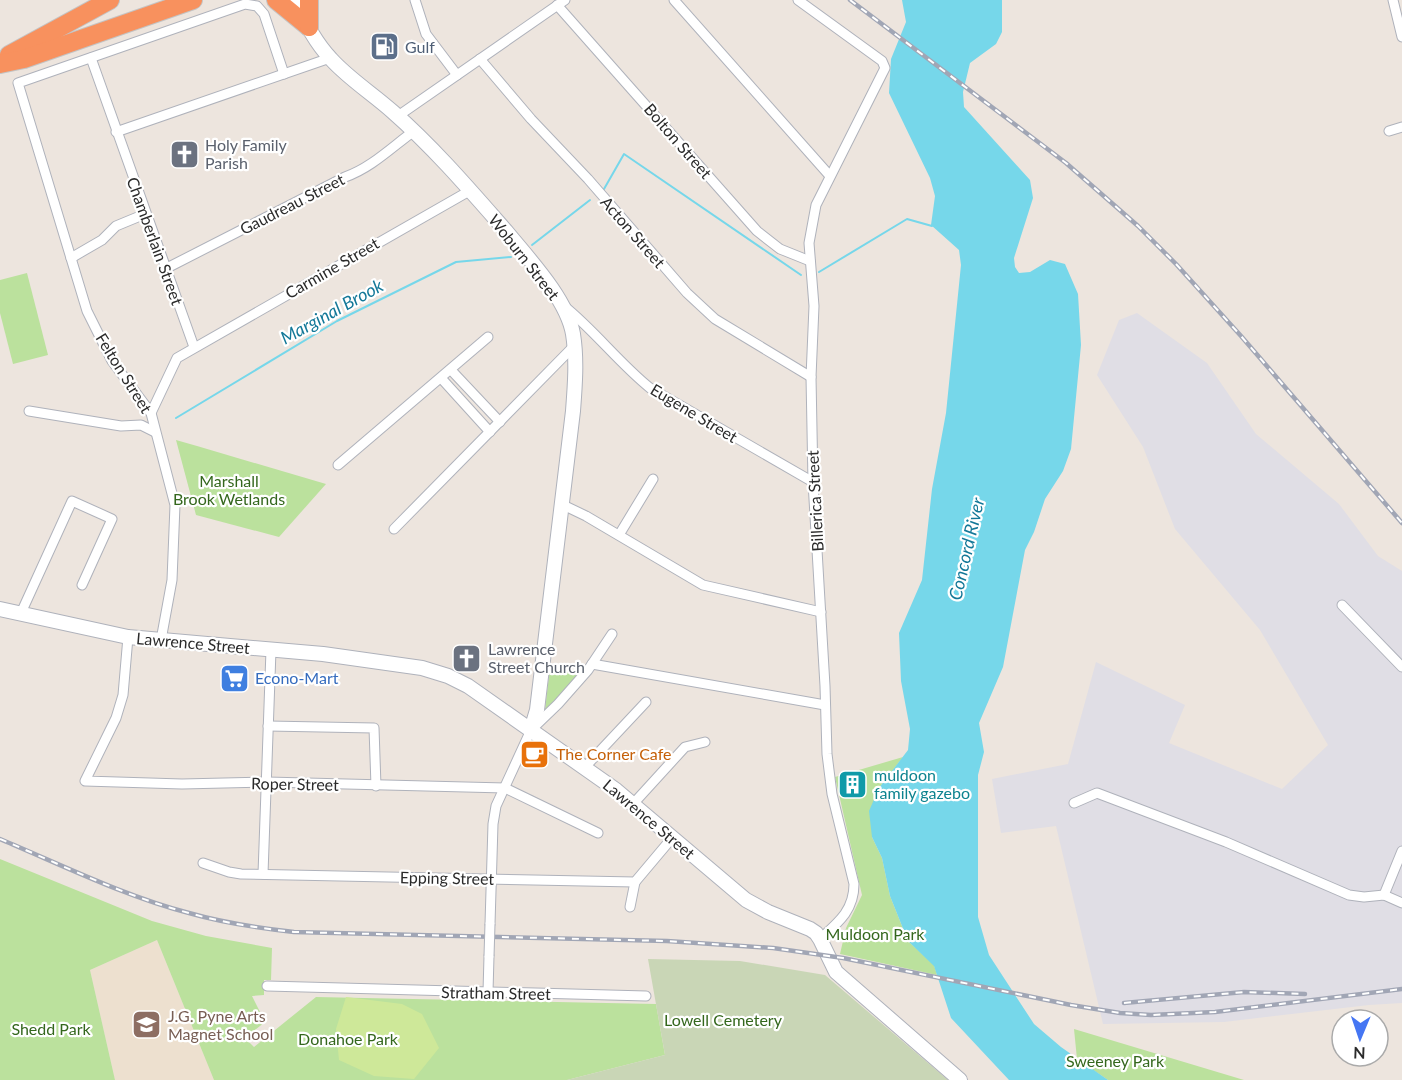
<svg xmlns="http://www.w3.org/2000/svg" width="1402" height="1080" font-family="Lato,sans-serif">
	<rect width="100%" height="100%" fill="#ede5de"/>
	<path fill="#e0dee5" d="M 1137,313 L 1207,363 L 1256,434 L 1339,504 L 1378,556 L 1402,571 L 1402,1003 L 1369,1005 L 1224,1022 L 1103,1024 L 1056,826 L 1001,833 L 992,779 L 1068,764 L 1096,662 L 1185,705 L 1169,743 L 1282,789 L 1328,745 L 1260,630 L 1175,529 L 1143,447 L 1097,375 L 1119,320 Z"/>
	<path fill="#ede0cf" d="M 157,940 L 214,1080 L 115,1080 L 90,970 Z"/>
	<g fill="#bbe19d">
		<path d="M 27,273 L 48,355 L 13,364 L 0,313 L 0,280 Z"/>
		<path d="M 176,440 L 197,446 L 326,484 L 279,537 L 196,515 Z"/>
		<path d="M 550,667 L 580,675 L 545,710 Z"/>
		<path d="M 903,757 L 879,788 L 872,837 L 882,858 L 890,896 L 908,941 L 934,965 L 937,975 L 840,954 L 846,928 L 862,895 L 835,777 Z"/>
		<path d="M 0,859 L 152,921 L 206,936 L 272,948 L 271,980 L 264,980 L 264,995 L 252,996 L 265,1022 L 245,1038 L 254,1047 L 316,997 L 656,1004 L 665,1055 L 567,1080 L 214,1080 L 157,940 L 90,970 L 115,1080 L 0,1080 Z"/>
		<path d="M 1074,1029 L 1244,1080 L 1108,1080 L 1077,1059 Z"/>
	</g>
	<path fill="#c9d6b6" d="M 648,959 L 740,961 L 825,975 L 948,1080 L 567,1080 L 665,1055 Z"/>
	<path fill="#cee899" d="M 346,997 L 402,1004 L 422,1014 L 439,1048 L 414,1079 L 374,1076 L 339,1060 L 336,1029 Z"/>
	<path fill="#76d7ea" d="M 902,0 L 1002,0 L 1002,32 L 996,44 L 970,63 L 963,92 L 964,107 L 1030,180 L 1033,198 L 1014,258 L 1015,267 L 1019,273 L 1030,272 L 1050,260 L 1065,264 L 1078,294 L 1081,345 L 1071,449 L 1063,471 L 1045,499 L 1034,532 L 1025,550 L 1003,667 L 979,723 L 984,752 L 978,775 L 978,917 L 989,955 L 1034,1024 L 1061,1047 L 1108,1080 L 1009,1080 L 951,1018 L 934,966 L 908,941 L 890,896 L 882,858 L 872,837 L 869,811 L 879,788 L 908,750 L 910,729 L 901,681 L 899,633 L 922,580 L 932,489 L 946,413 L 961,265 L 959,250 L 931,225 L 935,196 L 930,178 L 889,93 L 891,59 L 906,22 Z"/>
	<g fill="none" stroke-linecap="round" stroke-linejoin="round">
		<g stroke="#76d7ea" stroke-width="2">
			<path d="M 604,189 L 624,154 L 801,275"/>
			<path d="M 532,245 L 590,200"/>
			<path d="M 819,272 L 907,219 L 932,226"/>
			<path d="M 176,418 L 337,321 L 456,262 L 511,257"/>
		</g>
		<defs>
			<g id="street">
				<path d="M 415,0 L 426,34 L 457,75"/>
				<path d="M 674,0 L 830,176"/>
				<path d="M 798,0 L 882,61 L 885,68 L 816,205 L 809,243 L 814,306 L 811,377 L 813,482 L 825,686 L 827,754 L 832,794 L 854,884 C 854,910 839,922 820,939"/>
				<path d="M 1393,0 L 1402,37"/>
				<path d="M 557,5 L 757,231 L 780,249 L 810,261"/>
				<path d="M 91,58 L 194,347"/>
				<path d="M 480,59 L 531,119 L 588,179 L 687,293 L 715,319 L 811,377"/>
				<path d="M 398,116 L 565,0"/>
				<path d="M 1389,131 L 1402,127"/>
				<path d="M 116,132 L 330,58"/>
				<path d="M 71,258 L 102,240 L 116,226 L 145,214"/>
				<path d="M 165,269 L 345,177 C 371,168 392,147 414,131"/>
				<path d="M 564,306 C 595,331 619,363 650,388 L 813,482"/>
				<path d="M 451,370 L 500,422"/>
				<path d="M 441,378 L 490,432"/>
				<path d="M 29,411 L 121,426 L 141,425 L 155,432"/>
				<path d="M 151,413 L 177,358 L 471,190"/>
				<path d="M 338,465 L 488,337"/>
				<path d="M 561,504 L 586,516 L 703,585 L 821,612"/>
				<path d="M 394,529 L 573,347"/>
				<path d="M 619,535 L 653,479"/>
				<path d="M 1342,605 L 1402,667"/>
				<path d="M 21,613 L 72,501 L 112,519 L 82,585"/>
				<path d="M 128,637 L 123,695 L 116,718 L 85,781 L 182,784 L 267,782 L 505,788 L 598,833"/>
				<path d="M 161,640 L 172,580 L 175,505 L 151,413 L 112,361 L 87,311 L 18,83 L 245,4 L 257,6 L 264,14 L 284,74"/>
				<path d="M 592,664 L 825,705"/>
				<path d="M 268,726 L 374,728 L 376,786"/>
				<path d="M 585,767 L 646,702"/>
				<path d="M 1074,803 L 1097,793 L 1226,842 L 1349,895 L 1364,897 L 1384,895 L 1402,903"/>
				<path d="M 633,804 L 685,747 L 705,742"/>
				<path d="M 203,863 L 229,872 L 241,874 L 635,882 L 672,838"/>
				<path d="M 263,874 L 271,650"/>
				<path d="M 1384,895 L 1402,851"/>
				<path d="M 630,907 L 635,882"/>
				<path d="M 490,924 L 493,824 L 496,806 L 531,730 L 558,704 L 588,670 L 612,634"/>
				<path d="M 267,986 L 646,996"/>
				<path d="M 488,992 L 489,956"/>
			</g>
			<g id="secondary">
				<path d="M 296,0 C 304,21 315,42 331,59 C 349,79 373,94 393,112 C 434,148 470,190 506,231 C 528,258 567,299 573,334 C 577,359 575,385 573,411 L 537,710 L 531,730"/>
				<path d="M 0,609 L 128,637 L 323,654 L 422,668 L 448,676 L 468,686 L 616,790 L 746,900 L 768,912 L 810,929 L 816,933 L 820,939 L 836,972 L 960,1080"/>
			</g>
			<g id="highway">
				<path d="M 276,0 L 309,27"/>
				<path d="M 309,0 L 309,27"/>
				<path d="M 9,55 L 110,0"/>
				<path d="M 0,64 L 24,59 L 193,0"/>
			</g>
		</defs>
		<use href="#street" stroke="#afb2bb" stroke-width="11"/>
		<use href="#secondary" stroke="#afb2bb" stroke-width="16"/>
		<use href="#highway" stroke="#c4c4c4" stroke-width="20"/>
		<use href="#street" stroke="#fff" stroke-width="9"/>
		<use href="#secondary" stroke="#fff" stroke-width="14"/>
		<use href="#highway" stroke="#f8915e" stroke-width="18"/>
		<defs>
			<g id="rail">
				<path d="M 850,0 L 1066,163 L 1138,226 L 1176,264 L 1241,336 L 1402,523"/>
				<path d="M 0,839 C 62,865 124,896 189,913 C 224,923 258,928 294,932 L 667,941 L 773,948 L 843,958 L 1071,1005 L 1120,1013 L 1151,1015 L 1215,1012 L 1402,989"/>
				<path d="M 1124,1003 L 1244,992 L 1305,994"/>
			</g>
		</defs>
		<use href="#rail" stroke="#a1a6b5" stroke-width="4.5"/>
		<use href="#rail" stroke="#fff" stroke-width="2" stroke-dasharray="7" stroke-linecap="butt"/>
		<defs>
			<path id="street-bridge" d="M 489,956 L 490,924"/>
		</defs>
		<use href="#street-bridge" stroke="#afb2bb" stroke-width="11" stroke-linecap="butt"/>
		<use href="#street-bridge" stroke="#fff" stroke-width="9"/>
	</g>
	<defs>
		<symbol id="fuel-square" viewBox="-11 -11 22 22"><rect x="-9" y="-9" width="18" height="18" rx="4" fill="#5c6f8a" stroke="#fff"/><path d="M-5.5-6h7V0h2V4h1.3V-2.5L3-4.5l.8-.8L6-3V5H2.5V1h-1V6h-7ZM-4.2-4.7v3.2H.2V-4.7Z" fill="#fff"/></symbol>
		<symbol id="church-square" viewBox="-11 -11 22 22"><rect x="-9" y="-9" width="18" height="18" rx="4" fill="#6b7280" stroke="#fff"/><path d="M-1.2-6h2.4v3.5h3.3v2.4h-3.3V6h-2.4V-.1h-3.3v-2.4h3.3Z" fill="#fff"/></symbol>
		<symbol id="supermarket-square" viewBox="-11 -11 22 22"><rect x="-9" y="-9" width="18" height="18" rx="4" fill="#3f7fe0" stroke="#fff"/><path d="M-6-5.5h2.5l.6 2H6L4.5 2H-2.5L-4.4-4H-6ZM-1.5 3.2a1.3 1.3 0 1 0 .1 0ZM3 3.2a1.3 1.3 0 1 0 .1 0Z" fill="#fff"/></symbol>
		<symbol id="cafe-square" viewBox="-11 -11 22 22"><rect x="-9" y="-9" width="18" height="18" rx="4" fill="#e8710a" stroke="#fff"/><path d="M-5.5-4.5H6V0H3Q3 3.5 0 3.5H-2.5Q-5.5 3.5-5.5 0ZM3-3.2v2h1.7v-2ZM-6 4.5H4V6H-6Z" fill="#fff"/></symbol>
		<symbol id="building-square" viewBox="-11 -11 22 22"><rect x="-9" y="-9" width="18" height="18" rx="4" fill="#0f9aa8" stroke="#fff"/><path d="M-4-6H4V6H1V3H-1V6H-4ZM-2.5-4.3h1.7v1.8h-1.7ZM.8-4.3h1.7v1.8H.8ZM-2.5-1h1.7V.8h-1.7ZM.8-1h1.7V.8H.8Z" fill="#fff"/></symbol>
		<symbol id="school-square" viewBox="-11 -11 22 22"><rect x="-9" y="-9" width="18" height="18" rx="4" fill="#8d6e63" stroke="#fff"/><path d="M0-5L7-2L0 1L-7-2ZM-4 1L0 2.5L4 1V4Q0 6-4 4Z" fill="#fff"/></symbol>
	</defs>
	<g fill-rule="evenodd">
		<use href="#fuel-square" x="368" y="30" width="33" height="33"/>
		<use href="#church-square" x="168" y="138" width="33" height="33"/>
		<use href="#church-square" x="450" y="642" width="33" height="33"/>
		<use href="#supermarket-square" x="218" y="662" width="33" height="33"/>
		<use href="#cafe-square" x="518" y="738" width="33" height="33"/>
		<use href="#building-square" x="836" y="768" width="33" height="33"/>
		<use href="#school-square" x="130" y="1008" width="33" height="33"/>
	</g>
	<g text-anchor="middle" stroke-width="4.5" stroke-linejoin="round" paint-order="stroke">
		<g font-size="16" fill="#4e5e75" stroke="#fff" text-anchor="start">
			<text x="405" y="53">Gulf</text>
		</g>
		<g font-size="16" fill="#2b2b2b" stroke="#fff">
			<text transform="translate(678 141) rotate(49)" y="6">Bolton Street</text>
			<text transform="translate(292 204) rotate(-27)" y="6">Gaudreau Street</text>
			<text transform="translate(633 232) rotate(49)" y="6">Acton Street</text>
			<text transform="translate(155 241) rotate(70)" y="6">Chamberlain Street</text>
			<text transform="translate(524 257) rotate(52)" y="6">Woburn Street</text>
			<text transform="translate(332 268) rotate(-30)" y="6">Carmine Street</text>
			<text transform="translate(124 373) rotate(58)" y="6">Felton Street</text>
			<text transform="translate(694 413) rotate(31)" y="6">Eugene Street</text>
			<text transform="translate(815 501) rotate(-93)" y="6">Billerica Street</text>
			<text transform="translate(193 643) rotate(5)" y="6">Lawrence Street</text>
			<text transform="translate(295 784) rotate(1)" y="6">Roper Street</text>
			<text transform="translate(649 819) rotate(40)" y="6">Lawrence Street</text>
			<text transform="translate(447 878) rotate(1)" y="6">Epping Street</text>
			<text transform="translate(496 993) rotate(1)" y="6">Stratham Street</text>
		</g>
		<g font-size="16" fill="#5b616d" stroke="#fff" text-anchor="start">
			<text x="205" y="151">Holy Family<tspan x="205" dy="18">Parish</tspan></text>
			<text x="488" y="655">Lawrence<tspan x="488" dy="18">Street Church</tspan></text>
		</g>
		<g font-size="16" fill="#34671d" stroke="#fff">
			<text x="229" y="487">Marshall<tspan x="229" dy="18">Brook Wetlands</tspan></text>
			<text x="875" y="940">Muldoon Park</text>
			<text x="723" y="1026">Lowell Cemetery</text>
			<text x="51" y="1035">Shedd Park</text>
			<text x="348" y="1045">Donahoe Park</text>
			<text x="1115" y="1067">Sweeney Park</text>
		</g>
		<g font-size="16" fill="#366cbe" stroke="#fff" text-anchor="start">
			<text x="255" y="684">Econo-Mart</text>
		</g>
		<g font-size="16" fill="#c56008" stroke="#fff" text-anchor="start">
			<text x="556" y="760">The Corner Cafe</text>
		</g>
		<g font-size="16" fill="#0d838f" stroke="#fff" text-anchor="start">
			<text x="874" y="781">muldoon<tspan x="874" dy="18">family gazebo</tspan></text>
		</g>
		<g font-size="16" fill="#785e54" stroke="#fff" text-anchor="start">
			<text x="168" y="1022">J.G. Pyne Arts<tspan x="168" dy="18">Magnet School</tspan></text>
		</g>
		<g font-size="18" font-style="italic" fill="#137898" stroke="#fff">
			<text transform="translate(332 312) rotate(-29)" y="6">Marginal Brook</text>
			<text transform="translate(967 549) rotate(-77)" y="6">Concord River</text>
		</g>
	</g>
	<g transform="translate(1360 1038) rotate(182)"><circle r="28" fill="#ffffff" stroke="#aaaaaa" stroke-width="1.5"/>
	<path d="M0-4.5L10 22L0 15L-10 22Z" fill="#4576f3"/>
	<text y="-9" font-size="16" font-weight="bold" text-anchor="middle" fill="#2b2b2b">N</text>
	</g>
</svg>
